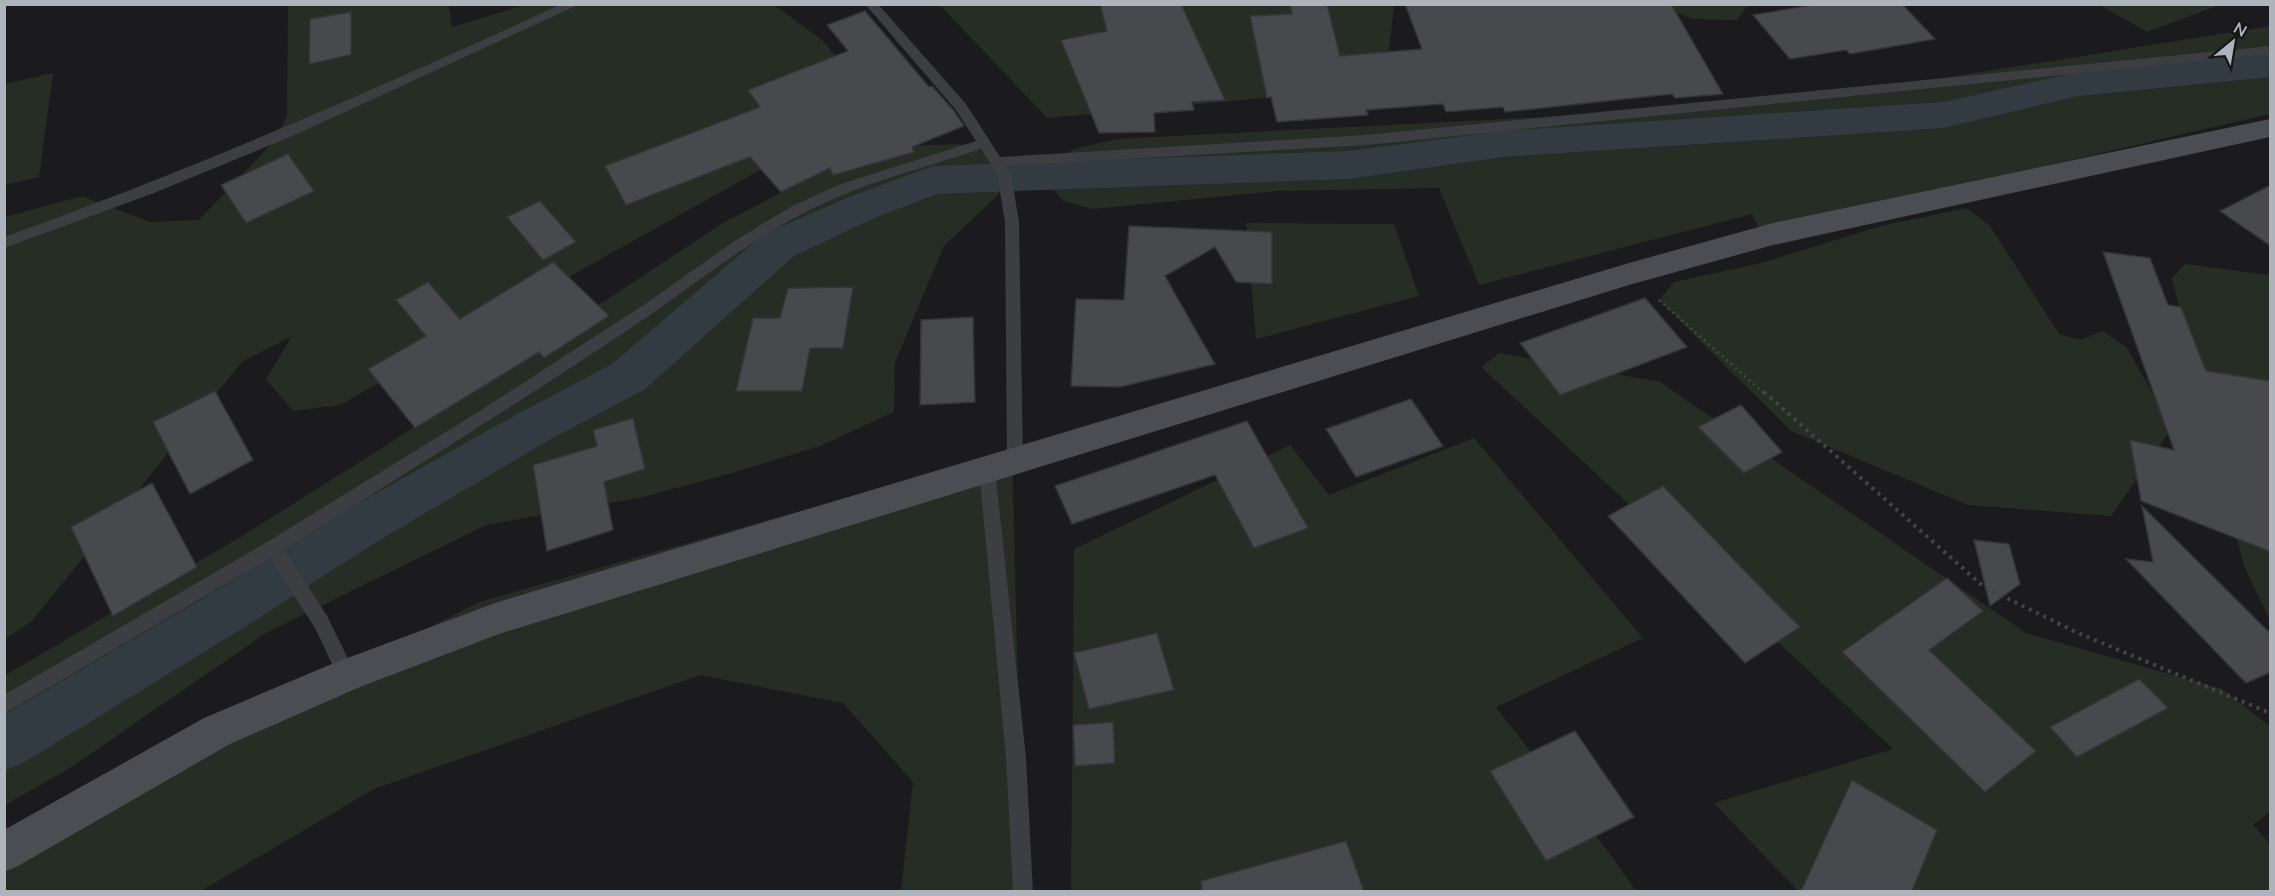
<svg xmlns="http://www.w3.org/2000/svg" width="2275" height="896" font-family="Mulish,sans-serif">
	<rect width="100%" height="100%" fill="#1b1b1d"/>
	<g fill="#252d25">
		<path d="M 288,5 L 449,5 L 452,27 L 525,5 L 774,5 L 821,39 L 878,104 L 340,405 L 293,411 L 266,379 L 292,336 L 242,362 L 31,622 L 5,639 L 5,217 L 82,196 L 150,222 L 199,220 L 277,138 L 287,116 Z"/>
		<path d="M 940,5 L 1394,5 L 1385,87 L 1047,118 Z"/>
		<path d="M 1659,5 L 1748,5 L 1737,20 L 1693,19 Z"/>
		<path d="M 2100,5 L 2219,5 L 2147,32 Z"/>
		<path d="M 2270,26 L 2270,114 L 1761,232 L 1752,214 L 1479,285 L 1439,188 L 1277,191 L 1093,209 L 1063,201 L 1046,180 L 1050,163 L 1075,149 L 1117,139 L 1641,112 L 1810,91 L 1931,80 Z"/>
		<path d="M 53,73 L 39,177 L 5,185 L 5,84 Z"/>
		<path d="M 958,144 L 991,153 L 1008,163 L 999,194 L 944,246 L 895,362 L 894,412 L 820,446 L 732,473 L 643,497 L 486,525 L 266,633 L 70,768 L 5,805 L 4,676 L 242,536 L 382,448 L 721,224 L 824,170 L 909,146 Z"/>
		<path d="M 1967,208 L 1990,226 L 2059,334 L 2080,340 L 2103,331 L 2127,348 L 2172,428 L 2111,516 L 1968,505 L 1791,431 L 1659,300 L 1674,282 L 1761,263 L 1881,226 Z"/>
		<path d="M 1246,223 L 1394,224 L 1419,296 L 1256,339 Z"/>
		<path d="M 2185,264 L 2270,275 L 2270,620 L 2244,566 L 2172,278 Z"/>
		<path d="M 1499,353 L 1660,382 L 2026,633 L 2222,689 L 2270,726 L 2270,812 L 2253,825 L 2270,844 L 2270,891 L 1798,891 L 1714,803 L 1893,749 L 1481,367 Z"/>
		<path d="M 1474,438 L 1643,638 L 1496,707 L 1613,858 L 1636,891 L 1071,892 L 1074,549 L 1290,445 L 1329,495 Z"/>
		<path d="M 1012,451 L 1023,891 L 901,891 L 913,782 L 843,703 L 700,675 L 374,789 L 201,891 L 5,892 L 5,842 L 479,602 Z"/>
	</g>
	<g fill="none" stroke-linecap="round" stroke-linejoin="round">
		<path fill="#313b41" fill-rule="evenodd" d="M 2270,53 L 2270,77 L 2078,96 L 1943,128 L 1503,157 L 1348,179 L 937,194 L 877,217 L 794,256 L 644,390 L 551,439 L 373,544 L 253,622 L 23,763 L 4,771 L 4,715 L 217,590 L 339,514 L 519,413 L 612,364 L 764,234 L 849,197 L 933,166 L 1348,151 L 1503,131 L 1943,102 L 2078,72 Z"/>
	</g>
	<g fill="#48494d" stroke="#353539" stroke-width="1.5">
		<path d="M 1100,4 L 1181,4 L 1225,100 L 1192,102 L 1194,110 L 1154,113 L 1155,132 L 1099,133 L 1061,40 L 1107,31 Z"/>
		<path d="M 1290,4 L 1327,4 L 1340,56 L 1422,49 L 1405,4 L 1671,4 L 1723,94 L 1675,98 L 1672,94 L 1505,112 L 1503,107 L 1446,112 L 1443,104 L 1366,110 L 1368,115 L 1277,122 L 1271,97 L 1267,98 L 1250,16 L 1292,14 Z"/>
		<path d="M 1818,4 L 1902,4 L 1935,39 L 1850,54 L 1846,50 L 1790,59 L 1753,15 Z"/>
		<path d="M 865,11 L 929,87 L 932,86 L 954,111 L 964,126 L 912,147 L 914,152 L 833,175 L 830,168 L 781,192 L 750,157 L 626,205 L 605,166 L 760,107 L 748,90 L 848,51 L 827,25 Z"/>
		<path d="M 351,12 L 351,55 L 309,64 L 310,19 Z"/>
		<path d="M 288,154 L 314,191 L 246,223 L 221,185 Z"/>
		<path d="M 2271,185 L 2271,246 L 2220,211 Z"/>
		<path d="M 540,201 L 576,242 L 543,260 L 507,217 Z"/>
		<path d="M 1129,226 L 1272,232 L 1272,284 L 1236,282 L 1215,247 L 1165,276 L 1215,364 L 1120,387 L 1071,386 L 1076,299 L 1124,300 Z"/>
		<path d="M 2103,252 L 2150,258 L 2168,305 L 2181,307 L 2206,371 L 2271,381 L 2271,552 L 2141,501 L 2130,440 L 2174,450 Z"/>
		<path d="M 553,262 L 609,316 L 544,358 L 539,352 L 415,428 L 368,369 L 426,336 L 396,300 L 428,282 L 460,319 Z"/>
		<path d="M 853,287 L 843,348 L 810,348 L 802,391 L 736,391 L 753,318 L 780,318 L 788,288 Z"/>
		<path d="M 1645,298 L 1687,347 L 1560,395 L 1520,343 Z"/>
		<path d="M 973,317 L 975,402 L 920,405 L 921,320 Z"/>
		<path d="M 215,391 L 253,460 L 190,494 L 153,422 Z"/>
		<path d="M 1411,399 L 1443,446 L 1356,477 L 1326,429 Z"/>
		<path d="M 1741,405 L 1782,452 L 1744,473 L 1698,427 Z"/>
		<path d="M 633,418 L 645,469 L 604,482 L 613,530 L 547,551 L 533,465 L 597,446 L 593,430 Z"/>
		<path d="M 1247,421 L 1308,528 L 1254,548 L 1215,475 L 1072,524 L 1055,486 Z"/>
		<path d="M 152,483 L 197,567 L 113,616 L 71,527 Z"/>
		<path d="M 1663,486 L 1773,600 L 1800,627 L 1745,663 L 1608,516 Z"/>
		<path d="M 2142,506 L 2271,634 L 2271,672 L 2246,683 L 2126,559 L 2153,562 Z"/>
		<path d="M 1974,540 L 2009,544 L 2020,584 L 1990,606 Z"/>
		<path d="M 1947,578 L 1983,611 L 1929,650 L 2036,751 L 1985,792 L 1842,652 Z"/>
		<path d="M 1157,633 L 1174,690 L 1089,709 L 1074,653 Z"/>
		<path d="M 2139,679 L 2168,708 L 2077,757 L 2050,727 Z"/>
		<path d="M 1113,722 L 1115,763 L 1075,766 L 1073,725 Z"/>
		<path d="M 1575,731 L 1634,817 L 1546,861 L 1490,771 Z"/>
		<path d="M 1852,780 L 1937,830 L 1912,891 L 1801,891 Z"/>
		<path d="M 1346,841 L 1364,891 L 1202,891 L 1201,881 Z"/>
	</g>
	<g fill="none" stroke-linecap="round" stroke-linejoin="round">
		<path stroke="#424549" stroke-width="3" stroke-dasharray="2 4" stroke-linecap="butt" d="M 1659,300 L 1765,394"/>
		<path stroke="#424549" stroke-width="4" stroke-dasharray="3 5" stroke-linecap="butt" d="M 1764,392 L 1984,587 L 2078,633 L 2270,713"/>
		<g fill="#3c3e42" fill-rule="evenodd">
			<path d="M 562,4 L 580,4 L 297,134 L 154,193 L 4,248 L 4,237 C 194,169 379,88 562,4 Z"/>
			<path d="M 865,4 L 878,4 L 966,104 L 1000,157 L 1366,135 L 2270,46 L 2270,54 L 1366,145 L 1006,166 L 1011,174 L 1019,222 L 1023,461 L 1021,466 L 1015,468 L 1009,466 L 1007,461 L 1005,222 L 997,174 L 981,149 C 921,169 858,184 802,214 C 739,247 684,293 625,332 C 512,407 399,478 284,549 L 327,616 L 356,675 L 354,681 L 347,684 L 340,681 L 315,628 L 270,558 L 4,714 L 4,695 L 267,542 L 475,414 L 645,304 L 733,242 L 792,206 L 841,184 L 976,141 L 956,110 Z"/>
			<path d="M 987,462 L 993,464 L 995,469 L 1026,758 L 1033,892 L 1013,892 L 1006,758 L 979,469 L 981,464 Z"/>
		</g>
		<path fill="#4a4d52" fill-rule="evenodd" d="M 2270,119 L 2270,137 L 1773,245 L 1629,285 L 499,634 L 360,687 L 230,744 L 18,866 L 4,872 L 4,830 L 204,718 L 334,663 L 498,602 L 1629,263 L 1773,223 Z"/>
	</g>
	<rect width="2275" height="896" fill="none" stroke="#aeb4bc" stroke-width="12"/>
	<g transform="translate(2233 42) rotate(30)" stroke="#161618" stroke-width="4.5" paint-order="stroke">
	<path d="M0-4.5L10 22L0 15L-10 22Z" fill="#aeb4bc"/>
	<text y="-9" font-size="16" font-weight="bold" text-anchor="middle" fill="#aeb4bc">N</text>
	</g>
</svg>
